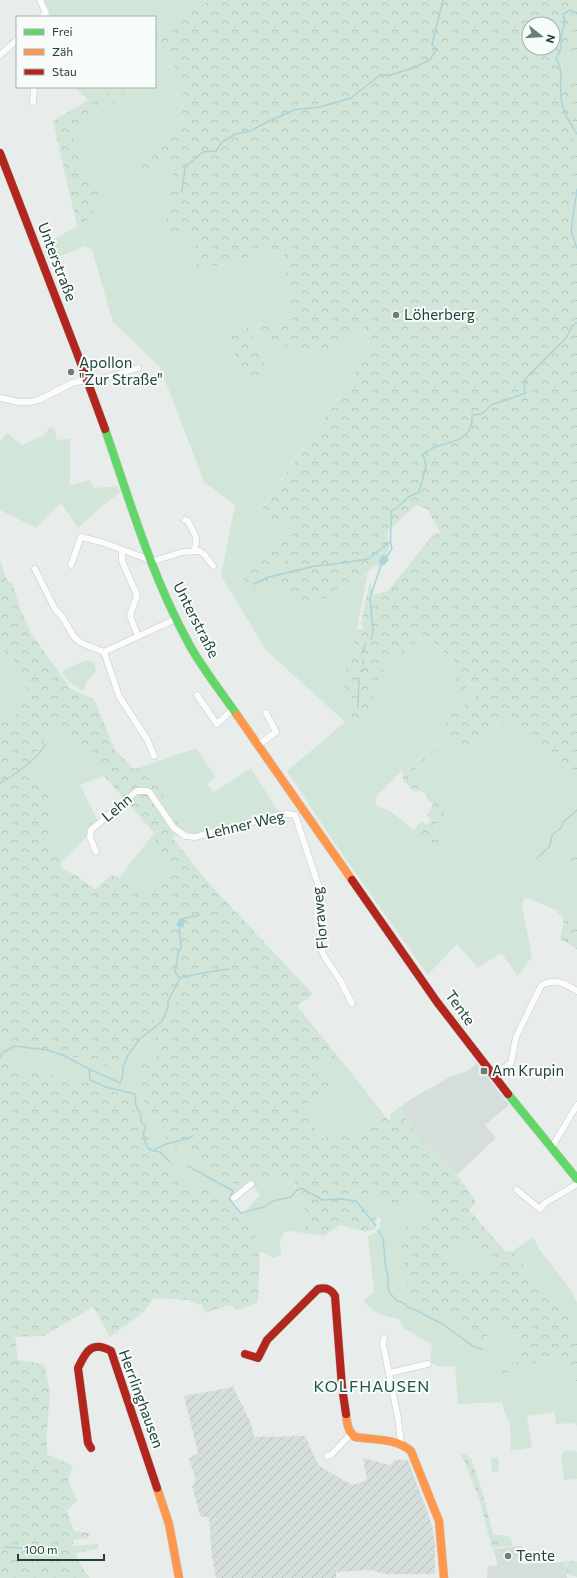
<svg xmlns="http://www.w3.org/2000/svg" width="577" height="1578" font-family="Commissioner,sans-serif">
	<defs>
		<pattern id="industrial-furrows" width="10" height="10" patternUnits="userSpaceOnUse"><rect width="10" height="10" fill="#d6dedb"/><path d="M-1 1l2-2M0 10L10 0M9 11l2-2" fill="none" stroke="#b8c0bd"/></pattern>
		<pattern id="forest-crowns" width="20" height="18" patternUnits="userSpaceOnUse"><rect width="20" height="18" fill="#d1e6d8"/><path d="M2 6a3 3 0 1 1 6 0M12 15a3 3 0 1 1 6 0" fill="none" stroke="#b3c6ba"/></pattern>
	</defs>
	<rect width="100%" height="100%" fill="#e8edeb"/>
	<g fill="#d6dedb">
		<path d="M 477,1063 L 509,1105 L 485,1125 L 496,1138 L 457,1175 L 399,1113 L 400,1107 L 414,1097 L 450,1077 L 467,1071 Z"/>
		<path d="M 522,1546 L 520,1564 L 566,1562 L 567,1578 L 487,1578 L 488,1566 L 498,1565 L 493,1549 Z"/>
	</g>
	<path fill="url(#industrial-furrows)" d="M 233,1387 L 251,1423 L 254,1437 L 305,1436 L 319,1466 L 352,1485 L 367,1480 L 363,1458 L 390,1465 L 394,1460 L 408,1460 L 432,1525 L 435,1542 L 435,1574 L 385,1574 L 371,1570 L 336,1572 L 336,1578 L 216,1578 L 212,1558 L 209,1518 L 200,1516 L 192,1486 L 196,1480 L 189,1459 L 198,1453 L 184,1396 Z"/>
	<g fill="#d1e6d8">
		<path d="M 44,0 L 210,0 L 155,33 L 155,17 L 50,17 Z"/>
		<path d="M 155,37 L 174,66 L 183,86 L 181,129 L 156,141 L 152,157 L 139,164 L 142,174 L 174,157 L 172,190 L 195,239 L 197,269 L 283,248 L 290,317 L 226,333 L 246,382 L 268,372 L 252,332 L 255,330 L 283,345 L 320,354 L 365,327 L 375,344 L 260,511 L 279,522 L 286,524 L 289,529 L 243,573 L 268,581 L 272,556 L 290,553 L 301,605 L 312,600 L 327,598 L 337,590 L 354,584 L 368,573 L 352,651 L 346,663 L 368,723 L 373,697 L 383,673 L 382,668 L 389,658 L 399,657 L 423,634 L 462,667 L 478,695 L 445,720 L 447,731 L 411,768 L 403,770 L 375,798 L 377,806 L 390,811 L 414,830 L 424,841 L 440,851 L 435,826 L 443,816 L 447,805 L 414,771 L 450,733 L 458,742 L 474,747 L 512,717 L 577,774 L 577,851 L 570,857 L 569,863 L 577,865 L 577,919 L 525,897 L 522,905 L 532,957 L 518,976 L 501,953 L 478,968 L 457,944 L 428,975 L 336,845 L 287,771 L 345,722 L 266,650 L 221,576 L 235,505 L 204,482 L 160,367 L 113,322 L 92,250 L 85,246 L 48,261 L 43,245 L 91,219 L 101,190 L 86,178 L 73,137 L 131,88 L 88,100 L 75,87 L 155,87 Z"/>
		<path d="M 562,52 L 577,55 L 577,83 L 563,83 Z"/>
		<path d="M 577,121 L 577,140 L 573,139 L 570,122 Z"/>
		<path d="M 577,186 L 577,245 L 569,242 L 570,210 Z"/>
		<path d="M 50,427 L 55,430 L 57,440 L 70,439 L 70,485 L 90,480 L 94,488 L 118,486 L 120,493 L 103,505 L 78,528 L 61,503 L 36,528 L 0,510 L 0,442 L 7,433 L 22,445 L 44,435 Z"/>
		<path d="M 0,643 L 6,655 L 13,658 L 27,685 L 16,713 L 7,723 L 0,714 Z"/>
		<path d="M 86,660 L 94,663 L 96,671 L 87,681 L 83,691 L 69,682 L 62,673 L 64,670 Z"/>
		<path d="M 53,725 L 95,763 L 104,776 L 80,785 L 98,821 L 87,833 L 87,837 L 61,863 L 60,853 L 47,846 L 51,806 L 25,776 L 36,752 L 49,735 Z"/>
		<path d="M 196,748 L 216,777 L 207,784 L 214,792 L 251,768 L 279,813 L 196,834 L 182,831 L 159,788 L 150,782 L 142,767 Z"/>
		<path d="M 154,833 L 158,854 L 170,864 L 170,875 L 141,891 L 129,882 L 119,878 Z"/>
		<path d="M 179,990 L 172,1014 L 155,1032 L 158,1057 L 144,1101 L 162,1129 L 168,1145 L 189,1150 L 242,1190 L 232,1203 L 184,1179 L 170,1163 L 154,1153 L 145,1125 L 128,1102 L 102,1087 L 0,1062 L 0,1047 L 23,1047 L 42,1055 L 76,1057 L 98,1065 L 127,1064 L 172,991 Z"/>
		<path d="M 337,1055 L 386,1117 C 367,1131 345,1134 323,1138 L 310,1121 L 240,1112 L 311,1072 Z"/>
		<path d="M 405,1103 L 403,1110 L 407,1118 L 407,1121 L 399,1113 L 391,1119 L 389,1115 Z"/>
		<path d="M 294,1181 L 300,1206 L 307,1211 L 305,1229 L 302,1233 L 292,1231 L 283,1233 L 280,1242 L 281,1255 L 273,1258 L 260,1251 L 257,1247 L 256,1230 L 242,1214 L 260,1195 L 253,1185 L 255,1182 Z"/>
		<path d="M 349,1188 L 397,1209 L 400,1197 L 421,1195 L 428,1206 L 429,1225 L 410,1301 L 448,1318 L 484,1346 L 491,1322 L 518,1338 L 519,1362 L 503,1375 L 556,1355 L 577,1383 L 577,1426 L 572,1423 L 556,1424 L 554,1412 L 527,1416 L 532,1447 L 511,1451 L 510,1424 L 504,1412 L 502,1402 L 458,1404 L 455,1366 L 440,1367 L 430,1362 L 432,1345 L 404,1328 L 398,1319 C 383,1316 373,1312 363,1301 L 374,1292 L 368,1236 L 379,1231 L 381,1219 L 348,1199 Z"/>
		<path d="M 533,1237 L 539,1249 L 570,1289 L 577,1302 L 577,1336 L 573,1331 L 571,1315 L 565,1307 L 557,1305 L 548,1297 L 513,1251 Z"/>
		<path d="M 475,1239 L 494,1262 L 492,1266 L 480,1265 L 471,1273 L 461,1274 L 453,1270 L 443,1259 L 451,1245 Z"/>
		<path d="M 571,1450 L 577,1452 L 577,1479 L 564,1480 L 561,1456 L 564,1451 Z"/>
		<path d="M 498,1457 L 499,1471 L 492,1472 L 491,1459 Z"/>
	</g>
	<g fill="url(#forest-crowns)" fill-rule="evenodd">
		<path d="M 210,0 L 577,0 L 577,55 L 562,52 L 563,83 L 577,83 L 577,121 L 570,122 L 573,139 L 577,140 L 577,186 L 570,210 L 569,242 L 577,245 L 577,774 L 512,717 L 474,747 L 458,742 L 450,733 L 414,771 L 447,805 L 443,816 L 435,826 L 440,851 L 434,856 L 414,830 L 421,821 L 427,825 L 431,820 L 427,816 L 433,804 L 428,800 L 427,795 L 421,791 L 414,792 L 403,780 L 403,769 L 411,768 L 447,731 L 445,720 L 478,695 L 470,681 L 463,691 L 456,692 L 452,688 L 462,667 L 423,634 L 399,657 L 389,658 L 382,668 L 384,673 L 373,697 L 368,723 L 350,721 L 345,688 L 346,663 L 352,651 L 356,630 L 364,628 L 361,624 L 370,581 L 373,595 L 388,591 L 432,536 L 440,532 L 427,509 L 416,505 L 387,532 L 389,548 L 382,567 L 376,565 L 354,584 L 337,590 L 327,598 L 312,600 L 301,605 L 292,603 L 275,580 L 289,553 L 272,557 L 268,581 L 265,586 L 250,589 L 245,585 L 243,573 L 289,529 L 286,524 L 267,518 L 260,512 L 375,344 L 365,327 L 320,354 L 283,345 L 255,330 L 252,333 L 268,373 L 246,382 L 226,333 L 290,317 L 283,248 L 197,270 L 195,239 L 165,231 L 172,190 L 174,158 L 142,174 L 139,164 L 152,157 L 156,141 L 181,129 L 183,86 L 174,66 L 155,37 L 155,33 ZM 529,24 L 553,24 L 553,48 L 529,48 Z"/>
		<path d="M 132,87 L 73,137 L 86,178 L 101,190 L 91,219 L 77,226 L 53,121 L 88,100 Z"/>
		<path d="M 0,560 L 8,583 L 12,582 L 20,608 L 31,633 L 71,689 L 94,699 L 115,750 L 134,769 L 142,767 L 150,782 L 159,788 L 182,831 L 173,838 L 206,880 L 313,994 L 297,1006 L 337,1055 L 311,1072 L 332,1082 L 306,1104 L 309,1120 L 323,1138 C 345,1134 367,1131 386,1117 L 389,1121 L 399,1113 L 457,1175 L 476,1202 L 469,1210 L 506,1252 L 513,1251 L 548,1297 L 557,1305 L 565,1307 L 571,1315 L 573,1331 L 577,1336 L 577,1383 L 556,1355 L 503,1375 L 484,1366 L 519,1362 L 518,1338 L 491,1322 L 484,1346 L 448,1318 L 410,1301 L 402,1248 L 407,1226 L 429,1225 L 428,1207 L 421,1195 L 400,1197 L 397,1209 L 349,1188 L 348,1199 L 377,1216 L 375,1229 L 366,1232 L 340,1225 L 324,1236 L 302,1233 L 305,1229 L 307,1211 L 300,1206 L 294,1181 L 255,1182 L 253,1185 L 248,1182 L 242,1190 L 189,1150 L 168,1145 L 162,1129 L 144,1101 L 137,1084 L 142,1064 L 157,1057 L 155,1032 L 172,1014 L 179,990 L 172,991 L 127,1064 L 118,1067 L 98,1065 L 76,1057 L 42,1055 L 23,1047 L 0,1047 L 0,714 L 7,723 L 16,713 L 27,685 L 13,658 L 6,655 L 0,643 ZM 54,726 L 95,763 L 104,776 L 154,833 L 158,854 L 170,864 L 170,875 L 141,891 L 129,882 L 111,875 L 95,889 L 77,876 L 62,869 L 60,853 L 47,846 L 51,806 L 43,783 L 26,776 L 36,752 L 49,735 ZM 475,1239 L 494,1262 L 492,1266 L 480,1265 L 471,1273 L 461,1274 L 453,1270 L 443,1259 L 451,1245 Z"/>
		<path d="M 577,851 L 577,865 L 569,863 L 570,857 Z"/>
		<path d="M 559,911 L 577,919 L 577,949 L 560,939 L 564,919 L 557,913 Z"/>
		<path d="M 0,1062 L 102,1087 L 117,1093 L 128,1102 L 145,1125 L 154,1153 L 170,1163 L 184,1179 L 232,1203 L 256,1230 L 257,1247 L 260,1251 L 258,1302 L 239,1310 L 230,1305 L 205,1313 L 202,1304 L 199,1305 L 188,1300 L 154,1298 L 144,1312 L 110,1337 L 93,1307 L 44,1336 L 15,1337 L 18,1360 L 44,1364 L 50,1392 L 47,1430 L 47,1454 L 73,1466 L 68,1481 L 77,1500 L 67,1511 L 74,1531 L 89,1533 L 89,1538 L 74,1540 L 72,1546 L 98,1544 L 98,1549 L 75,1553 L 82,1567 L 90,1578 L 0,1578 Z"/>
		<path d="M 459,1453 L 465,1454 L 471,1459 L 481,1487 L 493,1534 L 511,1537 L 512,1546 L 492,1548 L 479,1498 L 463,1458 Z"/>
		<path d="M 567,1560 L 577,1562 L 577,1577 L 567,1574 Z"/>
	</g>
	<g fill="#a9d4db">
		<path d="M 382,555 L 387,556 L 389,560 L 384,565 L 381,565 L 379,561 Z"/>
		<path d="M 180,918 L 184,918 L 185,921 L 183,928 L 176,925 Z"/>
	</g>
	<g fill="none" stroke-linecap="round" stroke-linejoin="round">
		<g stroke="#a9d4db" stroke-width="1.5">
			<path d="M 577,14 L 571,10 L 563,14 L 565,23 C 558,34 565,48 556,58 C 564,70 559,83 561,97 C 562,111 570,123 577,134"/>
			<path d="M 577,189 L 571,231 L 577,248"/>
			<path d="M 182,192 L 185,167 L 203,152 L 216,151 L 222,142 L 236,134 L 250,131 L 269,121 L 294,110 L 320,107 L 351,98 L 380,75 L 391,75 L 413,68 L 430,60 L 436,50 L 432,44 L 443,0"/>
			<path d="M 387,556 L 392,549 C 388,537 393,524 391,511 L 397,508 L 407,498 L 419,492 L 426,466 L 423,454 C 439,439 474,448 472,415 L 482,414 L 491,405 L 526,393 L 524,388 L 526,378 L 566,338 L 572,326 L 577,323"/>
			<path d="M 253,584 L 269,577 L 315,566 L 327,565 L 368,559 L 390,542"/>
			<path d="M 370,639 L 372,638 L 373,631 L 370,598 L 381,565"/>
			<path d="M 362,653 L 366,643"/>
			<path d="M 363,664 L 363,659"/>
			<path d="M 361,672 L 363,669"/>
			<path d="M 358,707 L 359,678"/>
			<path d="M 0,783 C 15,775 37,759 45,745"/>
			<path d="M 536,859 L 550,846 L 552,835 L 561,828 L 563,822 L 577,810"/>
			<path d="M 183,919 L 184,918 L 200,915"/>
			<path d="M 180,978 L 202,973 L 229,969"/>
			<path d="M 0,1058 L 2,1053 L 15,1046 L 47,1050 L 63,1055 L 89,1069 L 90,1080 L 106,1087 L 135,1094 L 136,1106 L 141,1115 L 141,1122 L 144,1124 L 146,1128 L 143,1133 L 146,1145 L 150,1150 L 160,1152 L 171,1163"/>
			<path d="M 89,1069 L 120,1083 L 123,1075 L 123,1067 L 128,1055 L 140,1039 L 162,1021 L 168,1008 L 168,1001 L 180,978 L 175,972 L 178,953 L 181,947 L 179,926"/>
			<path d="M 154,1150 C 166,1142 179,1142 193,1136"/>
			<path d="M 188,1166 L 233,1191 L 229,1199 L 241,1213 L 264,1207 L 273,1201 L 291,1197 L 296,1191 L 301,1188 L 323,1200 L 341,1199 L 356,1201 L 376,1226"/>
			<path d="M 378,1230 L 383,1238 L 386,1270 L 388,1275 L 388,1289 L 390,1293 L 397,1301 L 402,1302 L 409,1308 L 414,1309 L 444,1325 L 473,1346 L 482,1349"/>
			<path d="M 5,1547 L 20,1548 L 35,1546"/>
		</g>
		<defs>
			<g id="street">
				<path d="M 40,0 L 46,13 L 41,17"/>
				<path d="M 0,55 L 17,40"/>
				<path d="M 33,102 L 34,87"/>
				<path d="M 0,398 L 19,402 L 29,402 L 39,400 L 72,383 L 81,381 L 93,382 L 138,368"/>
				<path d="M 185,520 L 188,521 L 196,537 L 195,551"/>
				<path d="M 122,550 L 122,561 L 137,595 L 130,616 L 138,636"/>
				<path d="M 71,565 L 81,537 L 101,542 L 153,561 L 183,552 L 199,551 L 204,554 L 213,566"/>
				<path d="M 35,569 L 55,609 L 63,618 L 74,637 L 81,643 L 104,652"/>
				<path d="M 104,652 L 119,696 L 148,741 L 154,756"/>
				<path d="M 104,652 L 176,619"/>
				<path d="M 197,695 L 217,724 L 233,709"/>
				<path d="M 258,745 L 276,732 L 266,713"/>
				<path d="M 295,815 L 322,896 L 320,946 L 324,956 L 340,980 L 352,1003"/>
				<path d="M 96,852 L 90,837 L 91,830 L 137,791 L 147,791 L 150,793 L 174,828 L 185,836 L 195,837 L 279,815 L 287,814 L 295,815"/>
				<path d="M 493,1075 L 511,1063 L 516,1037 L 541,986 C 553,977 566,984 577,991"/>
				<path d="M 552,1147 L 577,1105"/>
				<path d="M 517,1190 L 540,1209 L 545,1203 L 577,1184"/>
				<path d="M 234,1198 L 251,1184"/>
				<path d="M 384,1338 L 383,1344 L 398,1418 L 401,1443"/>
				<path d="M 389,1373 L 428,1364"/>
				<path d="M 327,1456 L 331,1455 L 351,1434"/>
			</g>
			<g id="fast">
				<path d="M 105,429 C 130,502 152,577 189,644 C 202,668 222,693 237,715"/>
				<path d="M 508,1094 L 577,1179"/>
			</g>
			<g id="slow">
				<path d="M 237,715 L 352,880"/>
				<path d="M 346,1414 C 347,1423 348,1432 355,1437 C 374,1440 396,1438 411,1451 L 439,1521 L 444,1578"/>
				<path d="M 157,1488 L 169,1524 L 179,1578"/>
			</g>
			<g id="jam">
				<path d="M 0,153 L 77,353 L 105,429"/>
				<path d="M 352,880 L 437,1002 L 508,1094"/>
				<path d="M 245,1354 L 258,1358 L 267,1340 L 318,1289 C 326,1287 331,1289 335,1296 L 342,1387 L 346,1414"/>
				<path d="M 91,1448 L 88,1443 L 78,1368 C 86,1351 92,1340 111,1351 L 157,1488"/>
			</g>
		</defs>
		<use href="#street" stroke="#c5cac8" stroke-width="7"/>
		<use href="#fast" stroke="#c3cbc8" stroke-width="9"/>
		<use href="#slow" stroke="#c3cbc8" stroke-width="9"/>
		<use href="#jam" stroke="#c3cbc8" stroke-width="9"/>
		<use href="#street" stroke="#fcfcfc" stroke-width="6"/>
		<use href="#fast" stroke="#63d668" stroke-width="8"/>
		<use href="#slow" stroke="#ff974d" stroke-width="8"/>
		<use href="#jam" stroke="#b3261e" stroke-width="8"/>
	</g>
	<g fill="#697e78" stroke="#f7fbf9" stroke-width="1.5">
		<circle cx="396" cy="315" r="4"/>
		<circle cx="71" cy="372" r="4"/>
		<rect x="480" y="1067" width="8" height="8" rx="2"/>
		<circle cx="508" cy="1556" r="4"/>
	</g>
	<g text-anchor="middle" stroke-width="4" stroke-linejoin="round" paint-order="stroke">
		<g font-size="15" fill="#24423a" stroke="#f7fbf9">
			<text transform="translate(57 262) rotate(69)" y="5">Unterstraße</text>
			<text transform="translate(196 620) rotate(63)" y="5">Unterstraße</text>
			<text transform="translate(117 808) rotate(-40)" y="5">Lehn</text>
			<text transform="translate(245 825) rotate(-13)" y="5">Lehner Weg</text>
			<text transform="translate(320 918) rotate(-95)" y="5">Floraweg</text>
			<text transform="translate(460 1008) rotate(54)" y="5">Tente</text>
			<text transform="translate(141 1399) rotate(70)" y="5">Herrlinghausen</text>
		</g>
		<g font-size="15" fill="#24423a" stroke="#f7fbf9" text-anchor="start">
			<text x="404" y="320">Löherberg</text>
			<text x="79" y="368">Apollon<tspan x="79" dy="17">"Zur Straße"</tspan></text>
			<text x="492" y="1076">Am Krupin</text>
			<text x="516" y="1561">Tente</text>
		</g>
		<g font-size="16" letter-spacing="1" fill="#1f5548" stroke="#f7fbf9">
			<text x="372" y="1392">KOLFHAUSEN</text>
		</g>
	</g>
	<rect x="16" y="16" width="140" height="72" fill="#f7fbf9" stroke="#a3b1ad"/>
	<rect x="24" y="29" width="20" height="6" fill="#63d668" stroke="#a3b1ad"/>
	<text x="52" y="36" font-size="12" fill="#24423a">Frei</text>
	<rect x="24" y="49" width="20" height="6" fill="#ff974d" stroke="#a3b1ad"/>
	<text x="52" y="56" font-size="12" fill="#24423a">Zäh</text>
	<rect x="24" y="69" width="20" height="6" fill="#b3261e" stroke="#a3b1ad"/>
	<text x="52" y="76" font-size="12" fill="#24423a">Stau</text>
	<g transform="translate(541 36) rotate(107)"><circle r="19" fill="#f7fbf9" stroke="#a3b1ad"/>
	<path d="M0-3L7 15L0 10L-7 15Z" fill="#697e78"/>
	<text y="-6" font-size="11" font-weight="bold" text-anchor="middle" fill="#24423a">N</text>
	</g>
	<path d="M18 1554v6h86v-6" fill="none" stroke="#24423a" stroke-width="2"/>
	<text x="24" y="1554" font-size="12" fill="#24423a" stroke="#f7fbf9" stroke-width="3" paint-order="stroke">100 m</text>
</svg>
